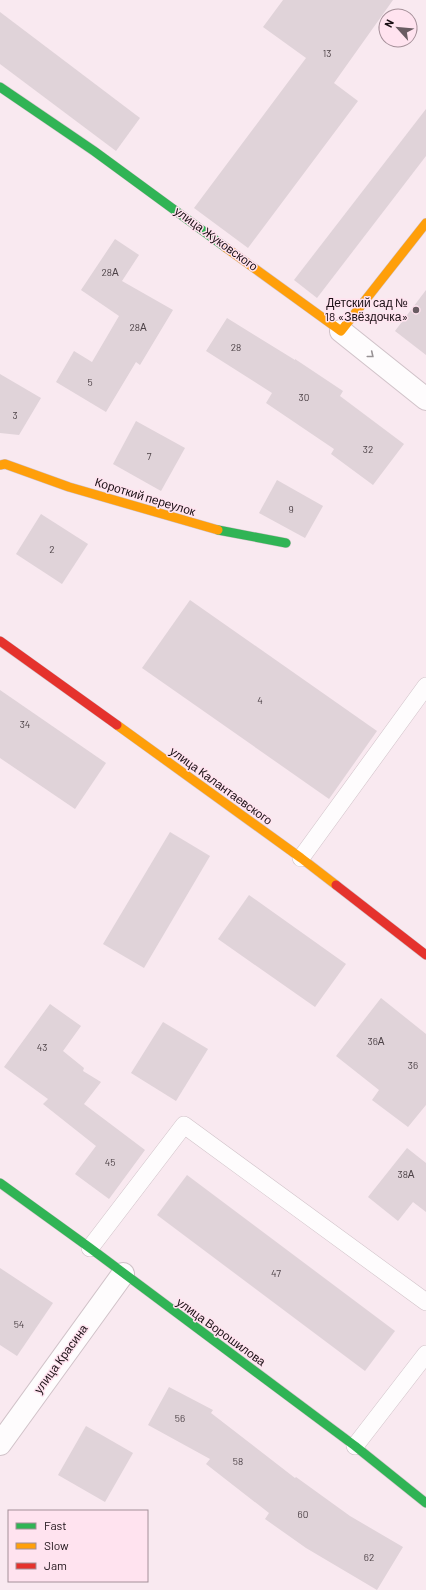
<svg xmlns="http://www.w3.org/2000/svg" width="426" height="1590" font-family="Barlow,sans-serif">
	<rect width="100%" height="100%" fill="#f9e9f0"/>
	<g fill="#e0d3d9">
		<path d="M 283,0 L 393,0 L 334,83 L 358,101 L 248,248 L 194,208 L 306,58 L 263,27 Z"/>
		<path d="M 0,12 L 140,118 L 116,151 L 0,64 Z"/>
		<path d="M 426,109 L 426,156 L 317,298 L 294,280 Z"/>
		<path d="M 115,239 L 139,255 L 122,281 L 173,310 L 140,365 L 136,362 L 106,412 L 56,382 L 74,351 L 92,362 L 119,316 L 81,290 Z"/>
		<path d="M 426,290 L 426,355 L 395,331 Z"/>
		<path d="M 227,318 L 295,360 L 295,359 L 343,391 L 340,396 L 404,444 L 373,485 L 331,454 L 334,449 L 266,403 L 272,393 L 206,351 Z"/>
		<path d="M 0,374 L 41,398 L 19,435 L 0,433 Z"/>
		<path d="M 136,421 L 185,448 L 161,491 L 113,464 Z"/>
		<path d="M 277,480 L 323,506 L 305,538 L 259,513 Z"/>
		<path d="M 41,514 L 88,544 L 62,584 L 16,554 Z"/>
		<path d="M 190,600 L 377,731 L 329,799 L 142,668 Z"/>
		<path d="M 0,690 L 106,763 L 75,809 L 0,758 Z"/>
		<path d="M 170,832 L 210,856 L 144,968 L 103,944 Z"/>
		<path d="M 249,895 L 346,964 L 315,1007 L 218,939 Z"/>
		<path d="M 381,998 L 426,1034 L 426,1105 L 408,1127 L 372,1100 L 379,1090 L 336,1056 Z"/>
		<path d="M 50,1004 L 81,1026 L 63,1051 L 84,1068 L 83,1071 L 101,1082 L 84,1104 L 145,1150 L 109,1199 L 75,1174 L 96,1146 L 43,1104 L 48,1099 L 4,1067 Z"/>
		<path d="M 163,1022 L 208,1049 L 176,1101 L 131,1073 Z"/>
		<path d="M 407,1148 L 426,1163 L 426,1212 L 413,1202 L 398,1221 L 368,1197 Z"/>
		<path d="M 187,1175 L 395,1331 L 365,1371 L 157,1215 Z"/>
		<path d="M 0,1268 L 53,1303 L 17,1356 L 0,1345 Z"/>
		<path d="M 169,1387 L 213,1410 L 211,1413 L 295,1478 L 296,1477 L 350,1516 L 403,1547 L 377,1590 L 306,1548 L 265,1519 L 269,1513 L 206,1464 L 210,1459 L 148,1425 Z"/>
		<path d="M 86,1426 L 133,1453 L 105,1502 L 58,1475 Z"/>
	</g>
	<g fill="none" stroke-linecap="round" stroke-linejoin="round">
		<defs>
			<g id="lane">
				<path d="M 301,858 L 426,686"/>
				<path d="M 90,1248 L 184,1125 L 426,1302"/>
				<path d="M 355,1446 L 426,1354"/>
			</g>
			<g id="street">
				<path d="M 341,331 L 426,399"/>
				<path d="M 0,1444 L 123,1274"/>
			</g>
			<g id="fast">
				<path d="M 0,87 L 94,151 L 225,247"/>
				<path d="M 218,530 L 286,543"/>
				<path d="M 0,1183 L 90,1248 L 355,1446 L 426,1503"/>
			</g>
			<g id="slow">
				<path d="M 225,247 L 341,331 L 426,223"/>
				<path d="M 0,465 L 5,464 L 69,487 L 218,530"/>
				<path d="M 117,725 L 301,858 L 336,885"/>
			</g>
			<g id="jam">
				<path d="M 0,641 L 117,725"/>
				<path d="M 336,885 L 426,955"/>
			</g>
		</defs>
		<use href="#lane" stroke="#d0c2c8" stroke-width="18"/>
		<use href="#street" stroke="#d0c2c8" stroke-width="24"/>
		<use href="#fast" stroke="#d0c2c8" stroke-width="10"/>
		<use href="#slow" stroke="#d0c2c8" stroke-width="10"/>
		<use href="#jam" stroke="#d0c2c8" stroke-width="10"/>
		<use href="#lane" stroke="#fefcfd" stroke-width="17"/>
		<use href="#street" stroke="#fefcfd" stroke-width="22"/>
		<use href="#fast" stroke="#30b455" stroke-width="9"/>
		<use href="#slow" stroke="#ff9f0a" stroke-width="9"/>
		<use href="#jam" stroke="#e5322d" stroke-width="9"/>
	</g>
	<defs><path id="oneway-chevron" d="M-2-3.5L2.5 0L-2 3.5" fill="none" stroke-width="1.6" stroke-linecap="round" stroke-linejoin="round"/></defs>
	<use stroke="#989295" href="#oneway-chevron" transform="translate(371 355) rotate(39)"/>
	<circle fill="#695c62" stroke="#ffe3ef" stroke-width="1.5" cx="416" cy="310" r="4"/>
	<g text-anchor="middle" stroke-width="3" stroke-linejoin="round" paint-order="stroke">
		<g font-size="10" fill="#4d4247">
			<text x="327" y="57">13</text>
			<text x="110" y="276">28А</text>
			<text x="138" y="331">28А</text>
			<text x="236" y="351">28</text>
			<text x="90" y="386">5</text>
			<text x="304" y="401">30</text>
			<text x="15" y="419">3</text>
			<text x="368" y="453">32</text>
			<text x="149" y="460">7</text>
			<text x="291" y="513">9</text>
			<text x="52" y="553">2</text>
			<text x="260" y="704">4</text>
			<text x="25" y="728">34</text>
			<text x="376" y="1045">36А</text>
			<text x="42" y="1051">43</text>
			<text x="413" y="1069">36</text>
			<text x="110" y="1166">45</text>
			<text x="406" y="1178">38А</text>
			<text x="276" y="1277">47</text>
			<text x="19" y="1328">54</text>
			<text x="180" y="1422">56</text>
			<text x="238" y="1465">58</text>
			<text x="303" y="1518">60</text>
			<text x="369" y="1561">62</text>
		</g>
		<g font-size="12" fill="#1b1015" stroke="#ffe3ef">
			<text transform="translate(216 239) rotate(36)" y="4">улица Жуковского</text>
			<text transform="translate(145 497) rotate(17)" y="4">Короткий переулок</text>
			<text transform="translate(221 786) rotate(36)" y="4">улица Калантаевского</text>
			<text transform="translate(221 1332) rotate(36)" y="4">улица Ворошилова</text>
			<text transform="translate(61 1359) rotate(-54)" y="4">улица Красина</text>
		</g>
		<g font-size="12" fill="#1b1015" stroke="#ffe3ef" text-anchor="end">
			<text x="408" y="307">Детский сад №<tspan x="408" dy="14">18 «Звёздочка»</tspan></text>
		</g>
	</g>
	<rect x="8" y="1510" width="140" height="72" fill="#ffe3ef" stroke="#a48f98"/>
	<rect x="16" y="1523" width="20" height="6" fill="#30b455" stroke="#a48f98"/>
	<text x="44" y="1530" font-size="12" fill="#1b1015">Fast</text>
	<rect x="16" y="1543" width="20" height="6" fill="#ff9f0a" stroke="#a48f98"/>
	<text x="44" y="1550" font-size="12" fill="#1b1015">Slow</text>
	<rect x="16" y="1563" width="20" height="6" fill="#e5322d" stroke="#a48f98"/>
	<text x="44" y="1570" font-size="12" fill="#1b1015">Jam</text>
	<g transform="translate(398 28) rotate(297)"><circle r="19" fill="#ffe3ef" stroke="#a48f98"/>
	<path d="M0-3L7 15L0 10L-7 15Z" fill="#695c62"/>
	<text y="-6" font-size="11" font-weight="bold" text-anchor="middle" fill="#1b1015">N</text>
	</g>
</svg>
